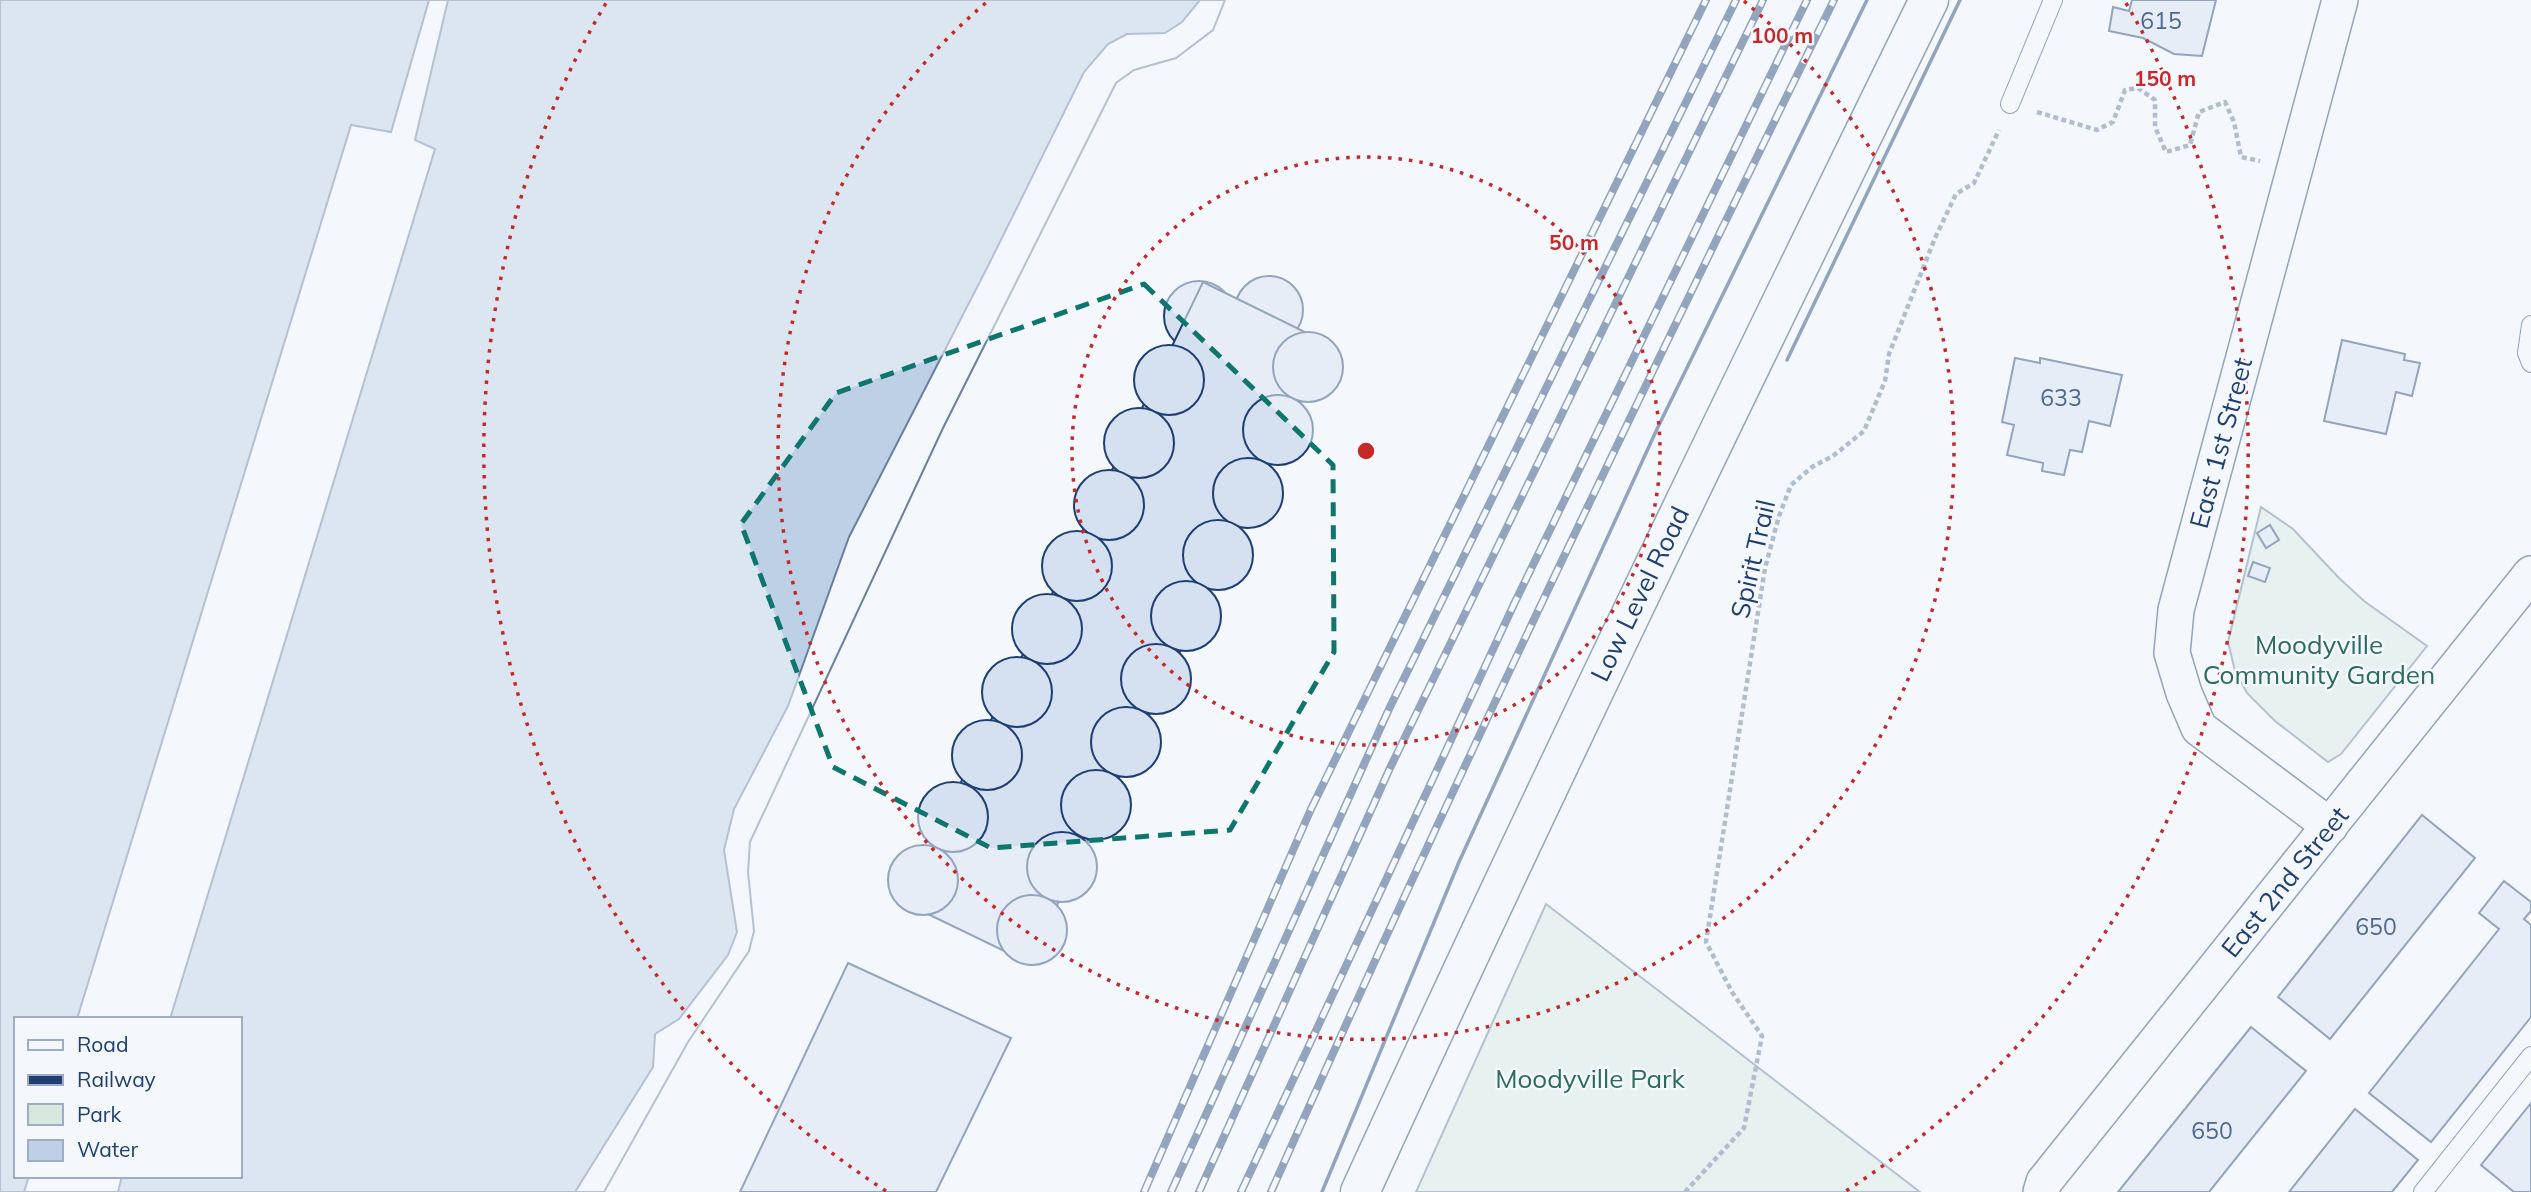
<svg xmlns="http://www.w3.org/2000/svg" width="2531" height="1192" font-family="Mulish,sans-serif">
	<rect width="100%" height="100%" fill="#f4f7fb"/>
	<g fill="#d7e8df" stroke="#687fa3" stroke-width="2">
		<path d="M 2261,507 L 2293,529 L 2339,578 L 2364,601 L 2427,646 L 2341,754 L 2328,762 L 2275,721 L 2247,693 L 2235,671 L 2228,642 Z"/>
		<path d="M 1546,904 L 1920,1192 L 1416,1192 Z"/>
	</g>
	<path fill="#bed0e5" stroke="#687fa3" stroke-width="2" fill-rule="evenodd" d="M 0,0 L 1221,0 L 1113,81 L 940,427 L 747,841 L 744,872 L 751,931 L 685,1040 L 600,1192 L 0,1192 ZM 16,1019 L 240,1019 L 240,1176 L 16,1176 Z"/>
	<g fill="#f4f7fb" stroke="#687fa3" stroke-width="2">
		<path d="M 429,0 L 448,0 L 415,140 L 435,149 L 170,1019 L 77,1019 L 351,125 L 391,132 Z"/>
		<path d="M 1200,0 L 1225,0 L 1213,30 L 1176,58 L 1134,70 L 1116,83 L 943,428 L 750,842 L 748,872 L 754,931 L 749,951 L 688,1042 L 604,1192 L 575,1192 L 653,1067 L 655,1034 L 679,1019 L 728,955 L 737,932 L 724,850 L 734,809 L 788,706 L 849,537 L 989,264 L 1084,72 L 1108,44 L 1127,34 L 1165,33 L 1182,22 Z"/>
		<path d="M 29,1176 L 122,1176 L 118,1192 L 24,1192 Z"/>
	</g>
	<g fill="#d5e0f0" stroke="#1d3f73" stroke-width="2">
		<path d="M 2132,0 L 2216,0 L 2202,56 L 2174,54 L 2143,38 L 2109,31 L 2113,7 L 2129,11 Z"/>
		<circle cx="1269" cy="310" r="34"/>
		<circle cx="1199" cy="316" r="35"/>
		<path d="M 1203,282 L 1329,344 L 1029,963 L 903,902 Z"/>
		<circle cx="1308" cy="367" r="35"/>
		<path d="M 2342,340 L 2405,354 L 2404,360 L 2420,363 L 2412,396 L 2396,392 L 2386,434 L 2324,421 Z"/>
		<circle cx="1169" cy="380" r="35"/>
		<path d="M 2015,358 L 2040,363 L 2040,358 L 2122,375 L 2110,426 L 2089,421 L 2082,452 L 2070,450 L 2064,475 L 2042,471 L 2043,463 L 2007,455 L 2014,425 L 2002,422 Z"/>
		<circle cx="1278" cy="430" r="35"/>
		<circle cx="1139" cy="443" r="35"/>
		<circle cx="1248" cy="493" r="35"/>
		<circle cx="1109" cy="505" r="35"/>
		<circle cx="1218" cy="555" r="35"/>
		<path d="M 2270,525 L 2279,540 L 2266,548 L 2257,533 Z"/>
		<circle cx="1077" cy="566" r="35"/>
		<path d="M 2253,562 L 2270,568 L 2265,582 L 2248,576 Z"/>
		<circle cx="1186" cy="616" r="35"/>
		<circle cx="1047" cy="629" r="35"/>
		<circle cx="1156" cy="679" r="35"/>
		<circle cx="1017" cy="692" r="35"/>
		<circle cx="1126" cy="742" r="35"/>
		<circle cx="987" cy="755" r="35"/>
		<circle cx="1096" cy="805" r="35"/>
		<circle cx="953" cy="817" r="35"/>
		<path d="M 2422,815 L 2475,858 L 2330,1039 L 2278,997 Z"/>
		<circle cx="1062" cy="867" r="35"/>
		<circle cx="923" cy="880" r="35"/>
		<path d="M 2504,881 L 2531,902 L 2531,911 L 2524,919 L 2531,925 L 2531,1017 L 2431,1142 L 2369,1093 L 2499,929 L 2479,913 Z"/>
		<circle cx="1032" cy="930" r="35"/>
		<path d="M 848,963 L 1011,1038 L 936,1192 L 740,1192 Z"/>
		<path d="M 2251,1027 L 2306,1071 L 2209,1192 L 2118,1192 Z"/>
		<path d="M 2531,1103 L 2531,1192 L 2514,1192 L 2481,1165 Z"/>
		<path d="M 2355,1109 L 2418,1160 L 2392,1192 L 2289,1192 Z"/>
	</g>
	<g fill="none" stroke-linecap="round" stroke-linejoin="round">
		<defs>
			<g id="service">
				<path d="M 2010,104 L 2053,0"/>
				<path d="M 2531,325 L 2527,353 L 2531,363"/>
				<path d="M 2423,1192 L 2531,1056"/>
			</g>
			<g id="minor">
				<path d="M 2330,826 L 2199,728 L 2184,693 L 2172,653 L 2176,610 L 2340,0"/>
				<path d="M 2041,1192 L 2044,1182 L 2531,574"/>
			</g>
			<path id="secondary" d="M 1360,1192 C 1543,792 1735,396 1929,0"/>
		</defs>
		<use href="#service" stroke="#1d3f73" stroke-width="20"/>
		<use href="#minor" stroke="#1d3f73" stroke-width="38"/>
		<use href="#secondary" stroke="#1d3f73" stroke-width="41"/>
		<g stroke="#5e769c" stroke-width="4.5" stroke-dasharray="5 3.5" stroke-linecap="butt">
			<path d="M 2037,112 L 2097,130 L 2113,122 L 2125,90 L 2138,88 L 2155,100 L 2155,127 L 2166,152 L 2190,145 L 2199,112 L 2225,102 L 2234,122 L 2241,157 L 2260,161"/>
			<path d="M 1685,1192 L 1744,1128 L 1762,1036 L 1732,992 L 1706,942 L 1765,568 L 1779,516 L 1791,485 L 1812,467 L 1833,456 L 1864,431 L 1885,381 L 1889,354 L 1935,238 L 1956,194 L 1974,183 L 1999,130"/>
		</g>
		<use href="#service" stroke="#f4f7fb" stroke-width="18"/>
		<use href="#minor" stroke="#f4f7fb" stroke-width="35"/>
		<use href="#secondary" stroke="#f4f7fb" stroke-width="38"/>
		<defs>
			<g id="rail">
				<path d="M 1144,1192 L 1311,809 L 1706,0"/>
				<path d="M 1171,1192 L 1389,709 L 1736,0"/>
				<path d="M 1199,1192 L 1390,768 L 1763,0"/>
				<path d="M 1241,1192 L 1515,602 L 1807,0"/>
				<path d="M 1271,1192 C 1449,790 1640,394 1834,0"/>
			</g>
		</defs>
		<use href="#rail" stroke="#1d3f73" stroke-width="8"/>
		<use href="#rail" stroke="#f4f7fb" stroke-width="5" stroke-dasharray="16" stroke-linecap="butt"/>
		<g stroke="#1d3f73" stroke-width="3.5">
			<path d="M 1787,360 L 1960,0"/>
			<path d="M 1322,1192 L 1459,862 L 1657,429 L 1867,0"/>
		</g>
	</g>
	<path d="M0 0H2531V1192H0ZM 1144,284 L 1333,465 L 1334,652 L 1230,830 L 991,848 L 833,767 L 741,524 L 836,393 Z" fill="#f4f7fb" fill-opacity=".55" fill-rule="evenodd"/>
	<path fill="none" stroke="#0f766e" stroke-width="5" stroke-dasharray="14 9" stroke-linejoin="round" d="M 1144,284 L 1333,465 L 1334,652 L 1230,830 L 991,848 L 833,767 L 741,524 L 836,393 Z"/>
	<g fill="none" stroke="#c62828" stroke-width="3.5" stroke-dasharray="3.5 7">
		<circle cx="1366" cy="451" r="294"/>
		<path d="M1744 1A588 588 0 1 1 988 1"/>
		<path d="M886 1191A882 882 0 0 1 606 3M2126 3A882 882 0 0 1 1846 1191"/>
	</g>
	<g text-anchor="middle" stroke-width="5" stroke-linejoin="round" paint-order="stroke">
		<g font-size="23" fill="#4b6792">
			<text x="2161" y="29">615</text>
			<text x="2061" y="406">633</text>
			<text x="2376" y="935">650</text>
			<text x="2212" y="1139">650</text>
		</g>
		<g font-size="26" fill="#1d3f73" stroke="#f4f7fb">
			<text transform="translate(2221 443) rotate(-75)" y="9">East 1st Street</text>
			<text transform="translate(1753 559) rotate(-77)" y="9">Spirit Trail</text>
			<text transform="translate(1640 594) rotate(-64)" y="9">Low Level Road</text>
			<text transform="translate(2285 882) rotate(-51)" y="9">East 2nd Street</text>
		</g>
		<g font-size="26" fill="#2c6c60" stroke="#f4f7fb">
			<text x="2319" y="654">Moodyville<tspan x="2319" dy="30">Community Garden</tspan></text>
			<text x="1590" y="1088">Moodyville Park</text>
		</g>
	</g>
	<circle cx="1366" cy="451" r="10" fill="#c62828" stroke="#f4f7fb" stroke-width="3.5"/>
	<g font-size="21" text-anchor="middle" font-weight="bold" fill="#c62828" stroke="#f4f7fb" stroke-width="5" stroke-linejoin="round" paint-order="stroke">
		<text x="1782" y="43">100 m</text>
		<text x="2165" y="86">150 m</text>
		<text x="1574" y="250">50 m</text>
	</g>
	<rect x="14" y="1017" width="228" height="161" fill="#f4f7fb" stroke="#9eadc5" stroke-width="2"/>
	<rect x="28" y="1040" width="35" height="10" fill="#f4f7fb" stroke="#9eadc5" stroke-width="2"/>
	<text x="77" y="1052" font-size="21" fill="#1d3f73">Road</text>
	<rect x="28" y="1075" width="35" height="10" fill="#1d3f73" stroke="#9eadc5" stroke-width="2"/>
	<text x="77" y="1087" font-size="21" fill="#1d3f73">Railway</text>
	<rect x="28" y="1104" width="35" height="21" fill="#d7e8df" stroke="#9eadc5" stroke-width="2"/>
	<text x="77" y="1122" font-size="21" fill="#1d3f73">Park</text>
	<rect x="28" y="1140" width="35" height="21" fill="#bed0e5" stroke="#9eadc5" stroke-width="2"/>
	<text x="77" y="1157" font-size="21" fill="#1d3f73">Water</text>
</svg>
